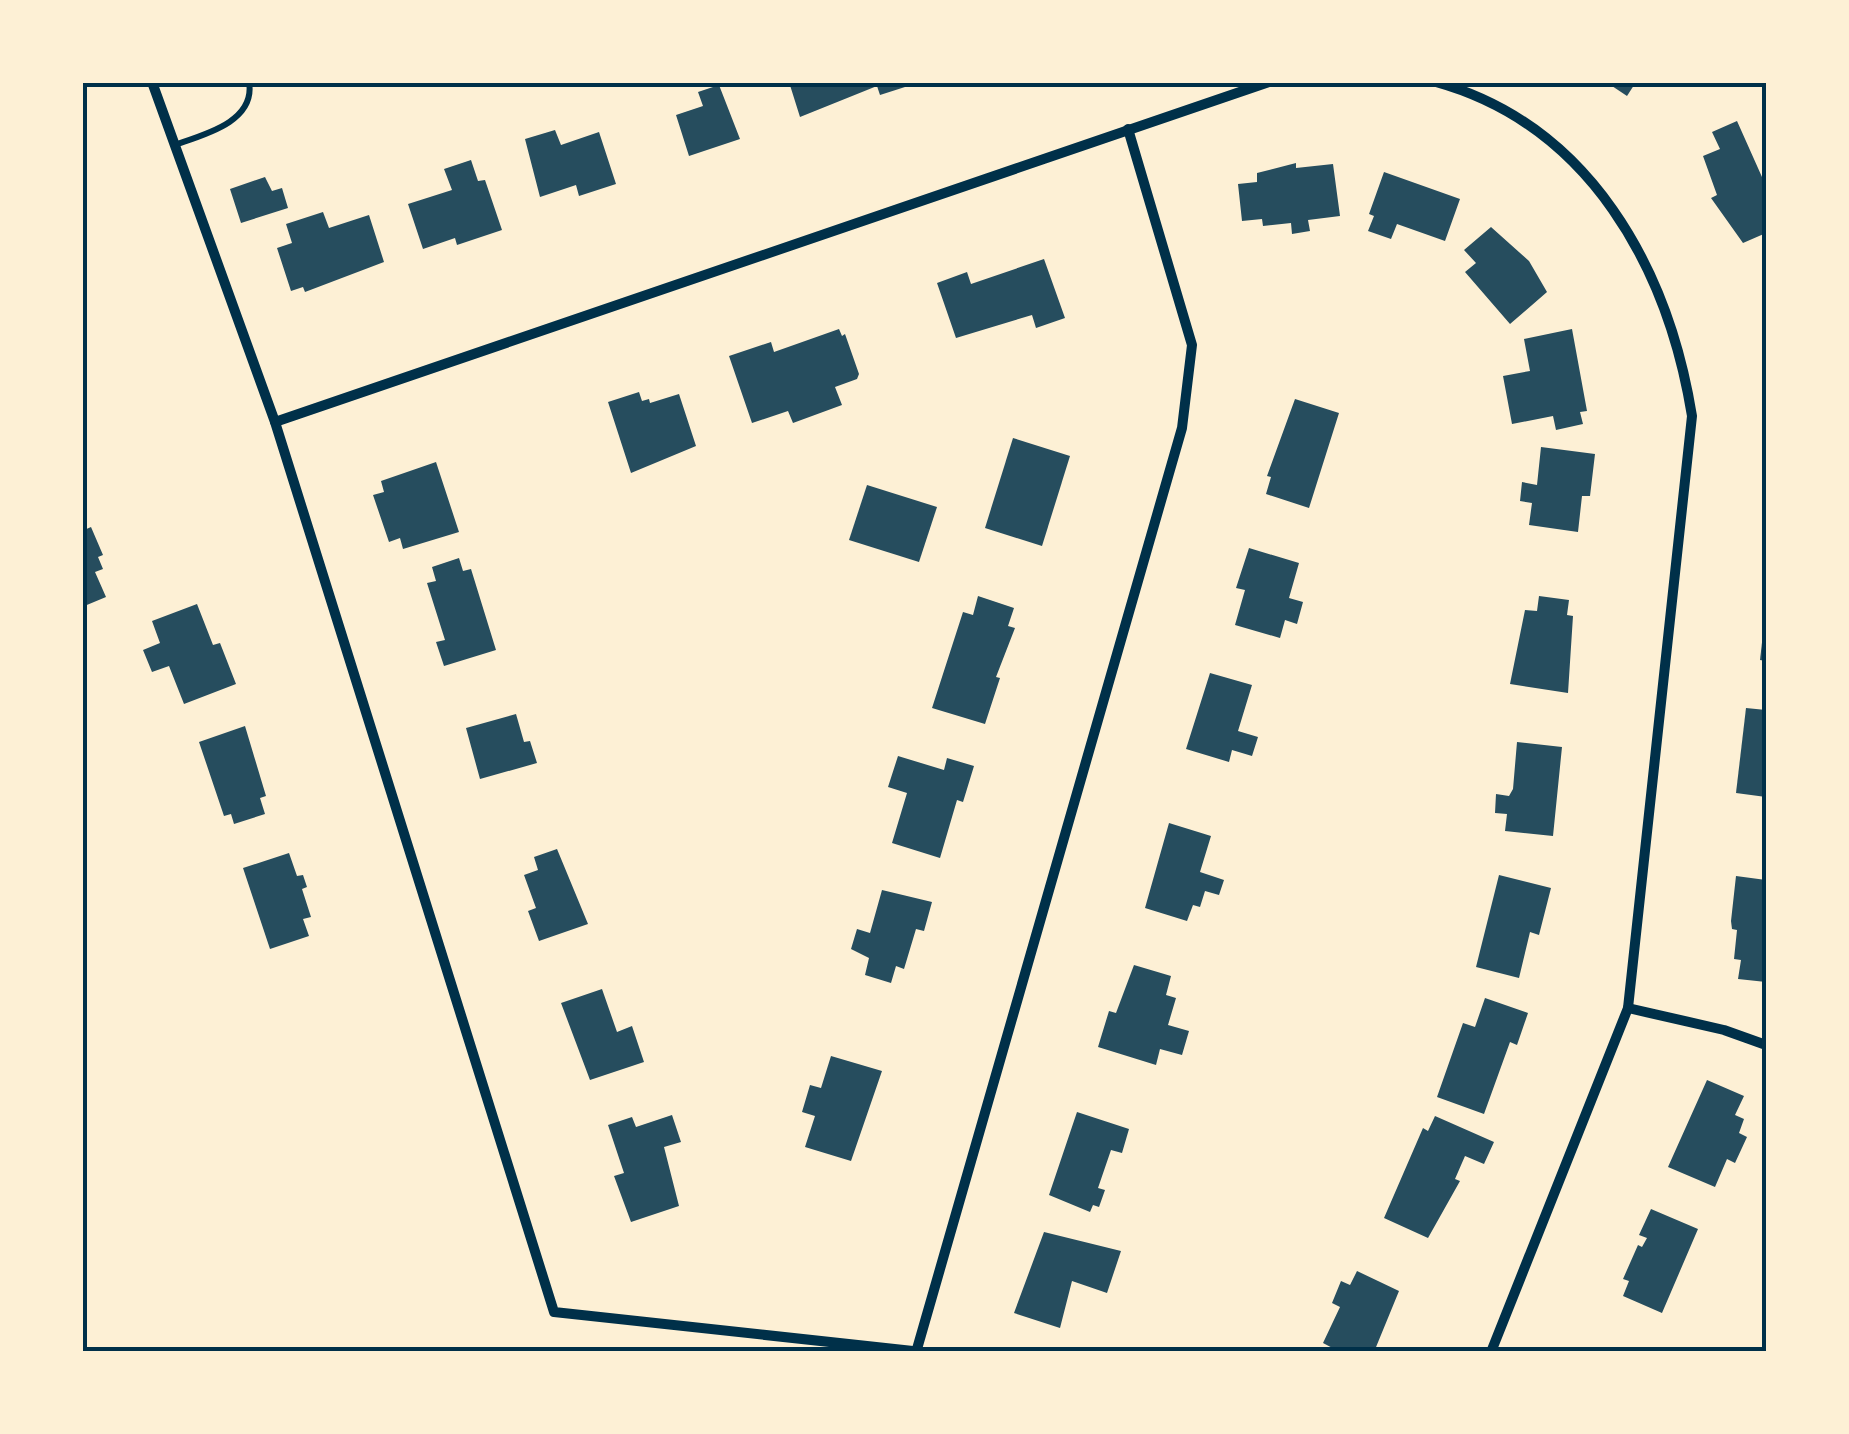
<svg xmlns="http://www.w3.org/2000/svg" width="1849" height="1434" font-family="'Alegreya Sans',sans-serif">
	<rect width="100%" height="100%" fill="#fdf0d5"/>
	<g fill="#264d5e">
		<path d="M 789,82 L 904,82 L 905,87 L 880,95 L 877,86 L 800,117 Z"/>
		<path d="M 1606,82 L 1636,82 L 1627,96 Z"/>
		<path d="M 719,85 L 740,139 L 689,156 L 676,115 L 703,106 L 698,92 Z"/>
		<path d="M 1737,121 L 1766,186 L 1766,233 L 1743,243 L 1711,198 L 1717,195 L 1703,156 L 1720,149 L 1712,132 Z"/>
		<path d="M 555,130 L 561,145 L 599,132 L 616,184 L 579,196 L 576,185 L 540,197 L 525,139 Z"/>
		<path d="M 471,160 L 478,181 L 485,180 L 502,230 L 457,245 L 455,238 L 423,249 L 408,204 L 452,190 L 444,169 Z"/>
		<path d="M 1296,163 L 1296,168 L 1333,164 L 1340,216 L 1308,220 L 1310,231 L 1292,234 L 1291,223 L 1263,226 L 1262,219 L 1242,221 L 1238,184 L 1257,182 L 1257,173 Z"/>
		<path d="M 1384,172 L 1460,199 L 1445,241 L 1397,224 L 1391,239 L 1368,231 L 1374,216 L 1369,214 Z"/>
		<path d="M 265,177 L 272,191 L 282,188 L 288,208 L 241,223 L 230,189 Z"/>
		<path d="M 323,212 L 329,228 L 369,215 L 384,262 L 305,292 L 303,287 L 291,291 L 277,248 L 292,243 L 286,224 Z"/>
		<path d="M 1491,227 L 1529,261 L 1547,292 L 1510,324 L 1465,272 L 1476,263 L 1464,250 Z"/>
		<path d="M 1044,259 L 1065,318 L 1036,328 L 1032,315 L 956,338 L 937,283 L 967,272 L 971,284 Z"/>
		<path d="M 839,329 L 842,336 L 845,334 L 859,374 L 857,379 L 835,387 L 842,405 L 793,423 L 788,411 L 752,423 L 729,356 L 771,342 L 774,352 Z"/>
		<path d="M 1572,329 L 1587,411 L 1580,412 L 1583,424 L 1556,430 L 1553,416 L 1512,424 L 1503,376 L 1530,371 L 1524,339 Z"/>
		<path d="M 639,392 L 642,401 L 649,399 L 650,403 L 679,394 L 696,446 L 631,473 L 608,402 Z"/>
		<path d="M 1295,399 L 1339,413 L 1309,508 L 1266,494 L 1271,477 L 1267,476 Z"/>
		<path d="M 1013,438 L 1070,456 L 1042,546 L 985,528 Z"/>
		<path d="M 1541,447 L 1595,454 L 1590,496 L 1582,496 L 1578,532 L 1529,525 L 1532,503 L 1520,501 L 1522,482 L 1537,485 Z"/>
		<path d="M 436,462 L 459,532 L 403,549 L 400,538 L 389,542 L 373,495 L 384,492 L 381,481 Z"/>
		<path d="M 867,485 L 937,507 L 919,562 L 849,540 Z"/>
		<path d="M 91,527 L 103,555 L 98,557 L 103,569 L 95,572 L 106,597 L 82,607 L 82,531 Z"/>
		<path d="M 1249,548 L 1299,563 L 1289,598 L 1303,602 L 1297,624 L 1285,620 L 1280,638 L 1235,625 L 1245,590 L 1236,588 Z"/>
		<path d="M 459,558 L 463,571 L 471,569 L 496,650 L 444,666 L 436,642 L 445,640 L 427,583 L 436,581 L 432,567 Z"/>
		<path d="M 978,596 L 1014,608 L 1008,626 L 1015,628 L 996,677 L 1000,678 L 985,724 L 932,708 L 963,612 L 973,615 Z"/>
		<path d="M 1539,596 L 1569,600 L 1567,615 L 1573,616 L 1568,693 L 1510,684 L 1525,610 L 1537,611 Z"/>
		<path d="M 197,604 L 213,645 L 220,643 L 236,684 L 184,704 L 169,666 L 152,672 L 143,650 L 160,643 L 152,621 Z"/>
		<path d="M 1764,625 L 1766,625 L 1766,661 L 1760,660 Z"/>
		<path d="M 1210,673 L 1252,685 L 1238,731 L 1258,737 L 1252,756 L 1232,750 L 1229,762 L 1186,749 Z"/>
		<path d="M 1746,708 L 1766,710 L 1766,797 L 1736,793 Z"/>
		<path d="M 516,714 L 524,742 L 530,741 L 537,763 L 480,779 L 466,728 Z"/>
		<path d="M 245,726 L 266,796 L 260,798 L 265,814 L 234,824 L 231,814 L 224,816 L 199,742 Z"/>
		<path d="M 1517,742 L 1562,747 L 1553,836 L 1505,831 L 1507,814 L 1495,813 L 1496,794 L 1509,796 L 1513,789 Z"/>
		<path d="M 898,756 L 944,770 L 947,758 L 974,766 L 963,802 L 957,800 L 940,858 L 892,843 L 907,793 L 888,787 Z"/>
		<path d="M 1169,823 L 1211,836 L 1200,872 L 1224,880 L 1219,895 L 1205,891 L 1200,907 L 1193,905 L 1187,921 L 1145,908 Z"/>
		<path d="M 557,849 L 588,924 L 539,941 L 528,911 L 536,908 L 524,875 L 538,870 L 534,857 Z"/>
		<path d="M 289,853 L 297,876 L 303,875 L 307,887 L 302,889 L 311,917 L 303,919 L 309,936 L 270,949 L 243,868 Z"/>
		<path d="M 1499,875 L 1551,888 L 1539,935 L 1530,932 L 1519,978 L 1476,967 Z"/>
		<path d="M 1736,876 L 1766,880 L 1766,982 L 1738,979 L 1741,960 L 1734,959 L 1737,930 L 1732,929 L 1731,921 Z"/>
		<path d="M 882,890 L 932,902 L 924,931 L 916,929 L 904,969 L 896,966 L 891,983 L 865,975 L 869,958 L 851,949 L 857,929 L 870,933 Z"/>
		<path d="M 1134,965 L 1171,976 L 1166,995 L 1176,998 L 1168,1025 L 1189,1031 L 1182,1055 L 1160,1049 L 1156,1065 L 1098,1047 L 1109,1011 L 1116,1013 Z"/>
		<path d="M 602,989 L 617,1032 L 632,1026 L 644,1062 L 590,1080 L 561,1003 Z"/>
		<path d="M 1485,998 L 1528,1013 L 1517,1045 L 1510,1042 L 1484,1114 L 1437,1097 L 1463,1023 L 1475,1027 Z"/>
		<path d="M 831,1056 L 882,1071 L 851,1161 L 805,1147 L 815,1116 L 802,1112 L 810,1085 L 821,1088 Z"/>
		<path d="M 1707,1080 L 1744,1096 L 1735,1115 L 1744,1119 L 1739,1133 L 1747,1137 L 1735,1163 L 1727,1159 L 1715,1187 L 1668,1167 Z"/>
		<path d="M 1077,1112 L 1129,1129 L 1122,1153 L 1111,1150 L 1098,1188 L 1105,1190 L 1099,1207 L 1093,1205 L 1090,1212 L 1049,1195 Z"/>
		<path d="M 672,1115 L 681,1142 L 664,1147 L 679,1206 L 631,1222 L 614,1176 L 624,1173 L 608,1125 L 632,1117 L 636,1127 Z"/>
		<path d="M 1435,1116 L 1494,1142 L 1484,1164 L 1465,1156 L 1455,1179 L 1460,1181 L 1428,1238 L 1384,1218 L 1423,1128 L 1428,1131 Z"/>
		<path d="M 1651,1209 L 1698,1229 L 1662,1313 L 1623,1296 L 1629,1281 L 1623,1279 L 1638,1245 L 1642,1247 L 1647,1238 L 1639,1235 Z"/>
		<path d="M 1044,1232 L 1121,1251 L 1107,1293 L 1072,1281 L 1060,1328 L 1014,1313 Z"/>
		<path d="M 1357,1271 L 1399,1291 L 1374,1352 L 1340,1352 L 1323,1343 L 1340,1307 L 1332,1303 L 1341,1281 L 1350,1285 Z"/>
	</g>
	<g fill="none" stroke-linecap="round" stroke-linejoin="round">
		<path stroke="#003049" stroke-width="6" d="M 174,145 C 203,135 256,122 249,82"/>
		<g stroke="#003049" stroke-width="10">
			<path d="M 152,82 L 275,422 L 554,1312 L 922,1352"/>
			<path d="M 1436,82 C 1590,125 1668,268 1692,416 L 1628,1008 L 1491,1352"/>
			<path d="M 275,422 L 1269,82"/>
			<path d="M 1628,1008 L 1724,1030 L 1766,1045"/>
			<path d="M 917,1349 L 1182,428 L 1192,345 L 1128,129"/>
		</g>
	</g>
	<rect width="1849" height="1434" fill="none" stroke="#fdf0d5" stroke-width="170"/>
	<rect x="85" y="85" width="1679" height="1264" fill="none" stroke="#003049" stroke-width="4"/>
</svg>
